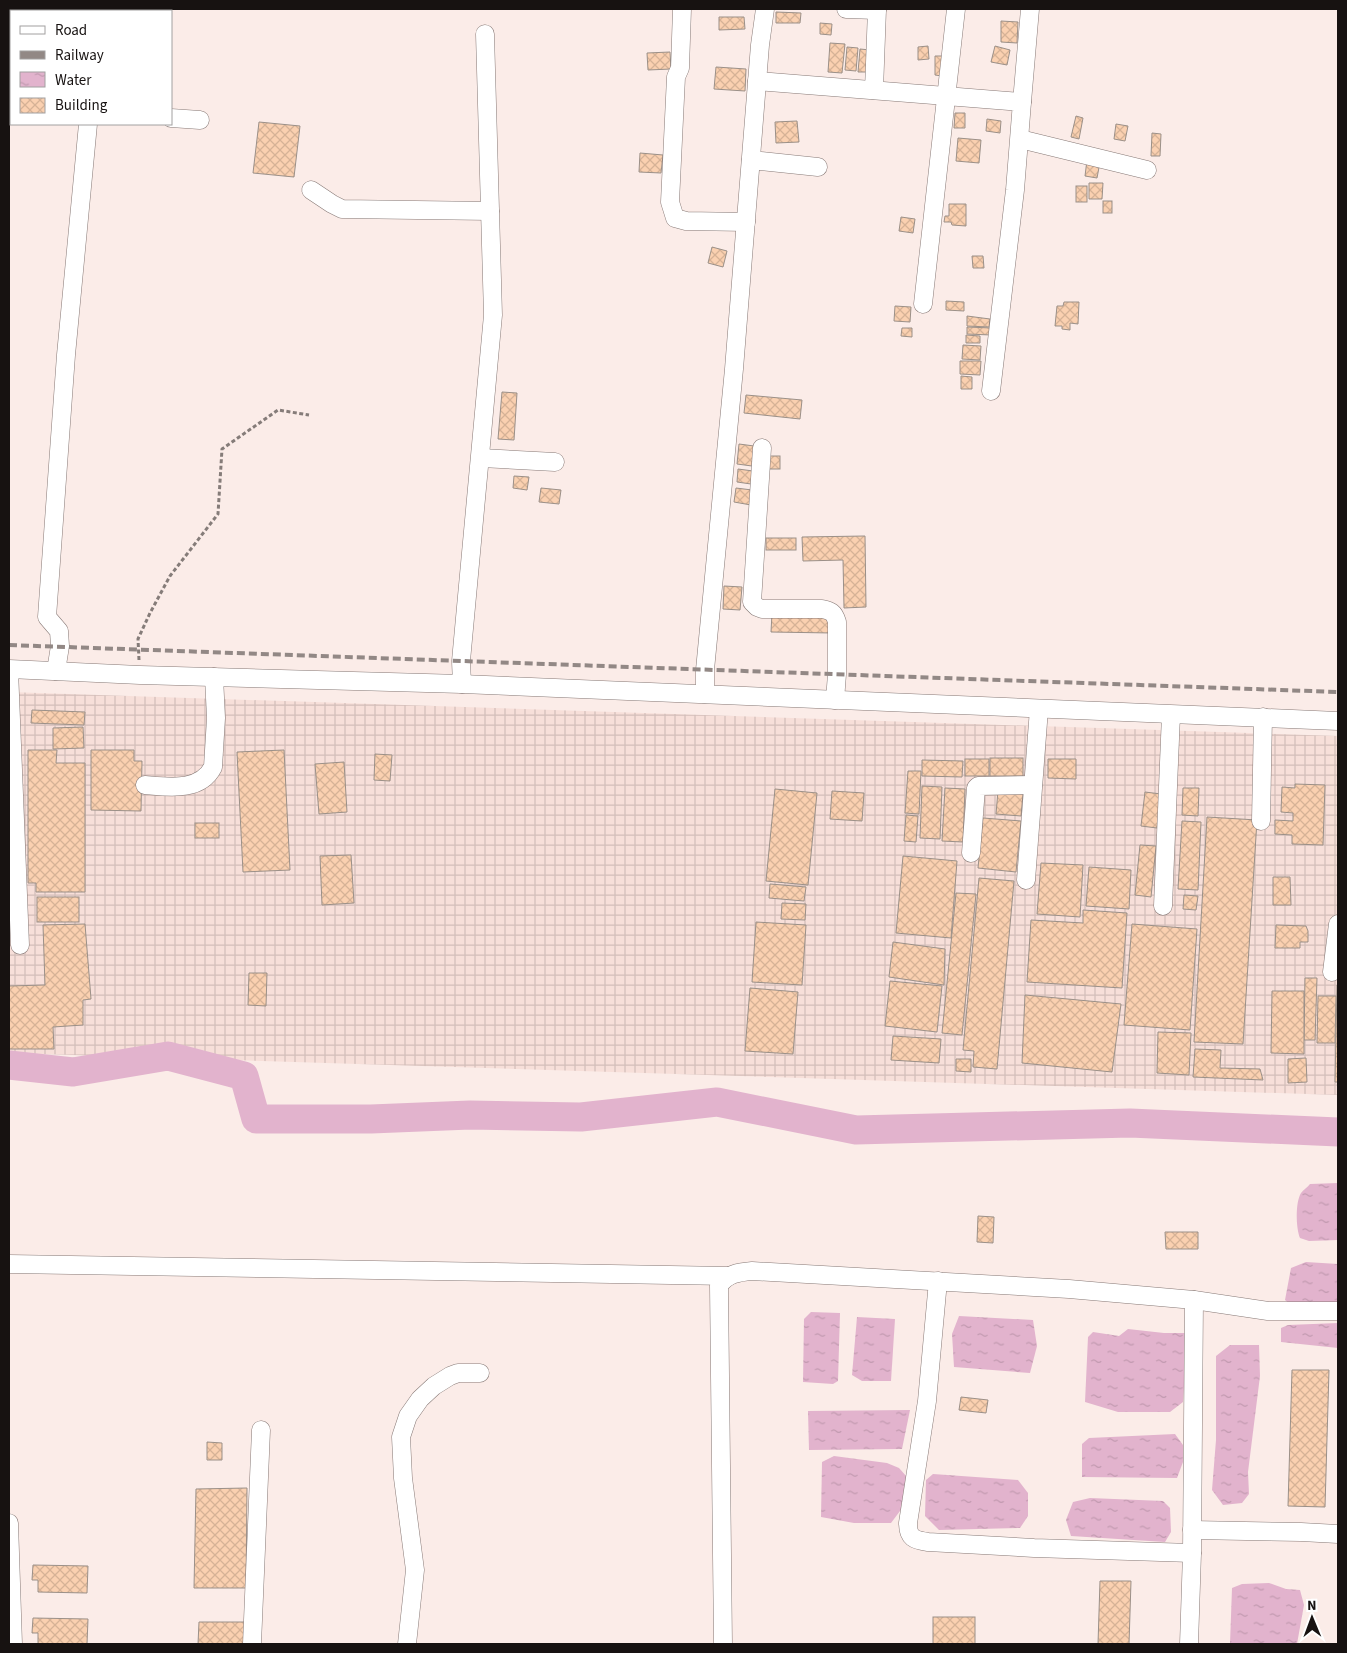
<svg xmlns="http://www.w3.org/2000/svg" width="1347" height="1653" font-family="'Source Sans 3',sans-serif">
	<defs>
		<pattern id="industrial-grid" width="8" height="8" patternUnits="userSpaceOnUse" patternTransform="scale(1.25)"><rect width="8" height="8" fill="#f7dfd9"/><path d="M0 4h8M4 0v8" fill="none" stroke="#d3beb9"/></pattern>
		<pattern id="water-ripples" width="26" height="14" patternUnits="userSpaceOnUse" patternTransform="scale(1.25)"><rect width="26" height="14" fill="#e2b3cd"/><path d="M2 4q2-2 4 0t4 0M15 11q2-2 4 0t4 0" fill="none" stroke="#c199af"/></pattern>
		<pattern id="building-cross-hatch" width="8" height="8" patternUnits="userSpaceOnUse" patternTransform="scale(1.25)"><rect width="8" height="8" fill="#fad0b0"/><path d="M0 0l8 8M0 8l8-8" fill="none" stroke="#d6b296"/></pattern>
	</defs>
	<rect width="100%" height="100%" fill="#fbece8"/>
	<path fill="url(#industrial-grid)" d="M 9,692 L 1338,736 L 1338,1095 L 9,1053 Z"/>
	<g fill="url(#water-ripples)">
		<path d="M 1338,1183 L 1338,1240 L 1309,1241 L 1300,1238 C 1296,1228 1295,1203 1301,1193 C 1303,1190 1308,1187 1310,1184 Z"/>
		<path d="M 1306,1262 L 1338,1264 L 1338,1306 L 1292,1306 L 1285,1300 L 1291,1268 Z"/>
		<path d="M 811,1312 L 840,1313 L 838,1381 L 833,1384 L 803,1382 L 804,1319 Z"/>
		<path d="M 959,1316 L 1033,1320 L 1037,1346 L 1030,1373 L 954,1367 L 952,1334 Z"/>
		<path d="M 857,1317 L 895,1319 L 891,1381 L 862,1381 L 852,1375 Z"/>
		<path d="M 1338,1323 L 1338,1348 L 1281,1342 L 1281,1328 L 1288,1325 Z"/>
		<path d="M 1128,1329 L 1164,1333 L 1185,1333 L 1185,1371 L 1183,1402 L 1170,1412 L 1118,1412 L 1085,1402 L 1088,1337 L 1093,1332 L 1119,1336 Z"/>
		<path d="M 1230,1345 L 1259,1345 L 1260,1376 L 1248,1472 L 1249,1494 L 1242,1503 L 1223,1505 L 1212,1490 L 1216,1440 L 1216,1356 Z"/>
		<path d="M 910,1410 L 902,1449 L 809,1450 L 808,1411 Z"/>
		<path d="M 1175,1434 L 1183,1445 L 1183,1462 L 1177,1478 L 1082,1477 L 1082,1444 L 1089,1438 Z"/>
		<path d="M 834,1456 L 887,1463 L 899,1468 L 907,1477 L 903,1507 L 891,1523 L 854,1523 L 821,1517 L 822,1462 Z"/>
		<path d="M 933,1474 L 1018,1480 L 1028,1493 L 1028,1516 L 1020,1528 L 939,1530 L 925,1516 L 926,1480 Z"/>
		<path d="M 1090,1498 L 1163,1501 L 1170,1508 L 1171,1532 L 1165,1542 L 1071,1536 L 1066,1520 L 1073,1502 Z"/>
		<path d="M 1269,1583 L 1286,1589 L 1300,1590 L 1304,1605 L 1297,1644 L 1230,1644 L 1232,1588 L 1242,1584 Z"/>
	</g>
	<g fill="none" stroke-linecap="round" stroke-linejoin="round">
		<path stroke="#e2b3cd" stroke-width="29" d="M 9,1065 L 73,1072 L 168,1056 L 244,1076 L 256,1119 L 371,1119 L 470,1115 L 581,1117 L 717,1102 L 856,1130 L 1130,1123 L 1338,1132"/>
	</g>
	<g fill="url(#building-cross-hatch)" stroke="#9b9088">
		<path d="M 776,12 L 801,13 L 800,23 L 776,23 Z"/>
		<path d="M 719,17 L 744,17 L 745,29 L 719,30 Z"/>
		<path d="M 1001,21 L 1018,22 L 1017,43 L 1001,42 Z"/>
		<path d="M 820,23 L 832,24 L 831,35 L 820,34 Z"/>
		<path d="M 830,43 L 845,44 L 842,73 L 828,72 Z"/>
		<path d="M 928,46 L 929,59 L 918,60 L 918,47 Z"/>
		<path d="M 995,46 L 1010,50 L 1007,65 L 991,62 Z"/>
		<path d="M 847,47 L 858,48 L 856,71 L 845,70 Z"/>
		<path d="M 860,49 L 870,50 L 869,72 L 858,72 Z"/>
		<path d="M 670,52 L 671,69 L 648,70 L 647,53 Z"/>
		<path d="M 935,56 L 942,56 L 942,76 L 935,75 Z"/>
		<path d="M 716,67 L 746,69 L 745,91 L 714,89 Z"/>
		<path d="M 955,113 L 965,113 L 965,128 L 954,128 Z"/>
		<path d="M 1076,116 L 1083,118 L 1079,139 L 1071,137 Z"/>
		<path d="M 987,119 L 1001,121 L 1000,133 L 986,131 Z"/>
		<path d="M 797,121 L 799,142 L 776,143 L 775,122 Z"/>
		<path d="M 259,122 L 300,126 L 294,177 L 253,173 Z"/>
		<path d="M 1116,124 L 1128,126 L 1125,141 L 1114,139 Z"/>
		<path d="M 1152,133 L 1161,134 L 1160,156 L 1151,156 Z"/>
		<path d="M 958,138 L 981,140 L 979,163 L 956,161 Z"/>
		<path d="M 640,153 L 663,155 L 661,173 L 639,172 Z"/>
		<path d="M 1087,160 L 1100,162 L 1097,178 L 1085,176 Z"/>
		<path d="M 1089,183 L 1103,183 L 1102,199 L 1089,199 Z"/>
		<rect x="1076" y="186" width="11" height="16"/>
		<rect x="1103" y="201" width="9" height="12"/>
		<path d="M 949,204 L 966,204 L 966,226 L 952,225 L 951,222 L 944,222 L 945,216 L 949,216 Z"/>
		<path d="M 901,217 L 915,219 L 913,233 L 899,231 Z"/>
		<path d="M 712,247 L 727,251 L 723,267 L 708,263 Z"/>
		<path d="M 972,256 L 983,256 L 984,268 L 973,268 Z"/>
		<path d="M 946,301 L 964,302 L 964,311 L 946,310 Z"/>
		<path d="M 1064,302 L 1079,302 L 1078,324 L 1070,323 L 1070,330 L 1062,329 L 1062,326 L 1055,326 L 1057,306 L 1063,306 Z"/>
		<path d="M 895,306 L 911,307 L 910,322 L 894,321 Z"/>
		<path d="M 967,316 L 990,319 L 989,327 L 967,326 Z"/>
		<path d="M 967,327 L 992,328 L 991,335 L 967,334 Z"/>
		<path d="M 902,328 L 912,328 L 912,337 L 901,336 Z"/>
		<path d="M 966,335 L 980,336 L 980,343 L 966,343 Z"/>
		<path d="M 963,345 L 981,346 L 980,360 L 962,359 Z"/>
		<path d="M 960,361 L 981,361 L 980,375 L 960,374 Z"/>
		<path d="M 961,376 L 972,377 L 972,389 L 961,389 Z"/>
		<path d="M 502,392 L 517,393 L 514,440 L 498,439 Z"/>
		<path d="M 746,395 L 802,400 L 800,419 L 744,413 Z"/>
		<path d="M 739,444 L 754,446 L 752,466 L 737,464 Z"/>
		<rect x="765" y="456" width="15" height="13"/>
		<path d="M 738,469 L 753,471 L 751,484 L 737,482 Z"/>
		<path d="M 514,476 L 529,477 L 527,490 L 513,488 Z"/>
		<path d="M 541,488 L 561,490 L 559,504 L 539,502 Z"/>
		<path d="M 736,488 L 752,490 L 751,505 L 734,502 Z"/>
		<path d="M 865,536 L 866,607 L 844,608 L 843,560 L 803,561 L 802,537 Z"/>
		<rect x="766" y="538" width="30" height="12"/>
		<path d="M 724,586 L 742,587 L 740,610 L 723,609 Z"/>
		<path d="M 772,613 L 832,614 L 832,633 L 771,632 Z"/>
		<path d="M 32,710 L 85,712 L 84,725 L 31,723 Z"/>
		<path d="M 83,727 L 84,748 L 53,749 L 53,728 Z"/>
		<path d="M 28,750 L 57,750 L 56,763 L 85,763 L 85,892 L 36,892 L 36,883 L 28,883 Z"/>
		<path d="M 91,750 L 134,750 L 134,761 L 142,761 L 141,811 L 91,810 Z"/>
		<path d="M 284,750 L 290,870 L 243,872 L 237,752 Z"/>
		<path d="M 375,754 L 392,755 L 390,781 L 374,780 Z"/>
		<rect x="990" y="758" width="33" height="18"/>
		<rect x="965" y="759" width="24" height="17"/>
		<path d="M 1048,759 L 1076,759 L 1076,779 L 1048,778 Z"/>
		<path d="M 922,760 L 963,761 L 962,777 L 922,776 Z"/>
		<path d="M 344,762 L 347,812 L 319,814 L 315,764 Z"/>
		<path d="M 908,771 L 921,771 L 919,814 L 905,813 Z"/>
		<path d="M 1295,784 L 1325,785 L 1323,845 L 1292,844 L 1292,835 L 1275,834 L 1275,820 L 1293,821 L 1293,813 L 1281,812 L 1282,787 L 1295,788 Z"/>
		<path d="M 922,786 L 942,787 L 940,839 L 920,838 Z"/>
		<path d="M 945,788 L 965,789 L 963,842 L 942,841 Z"/>
		<path d="M 1183,788 L 1199,788 L 1198,816 L 1182,815 Z"/>
		<path d="M 775,789 L 817,793 L 808,885 L 766,881 Z"/>
		<path d="M 832,791 L 864,793 L 862,821 L 830,819 Z"/>
		<path d="M 998,791 L 1023,794 L 1021,816 L 996,814 Z"/>
		<path d="M 1145,792 L 1161,794 L 1157,828 L 1141,826 Z"/>
		<path d="M 906,815 L 918,816 L 916,842 L 904,841 Z"/>
		<path d="M 1207,817 L 1257,820 L 1243,1044 L 1194,1042 Z"/>
		<path d="M 983,818 L 1021,821 L 1016,872 L 978,868 Z"/>
		<path d="M 1182,821 L 1201,822 L 1198,890 L 1178,889 Z"/>
		<rect x="195" y="823" width="24" height="15"/>
		<path d="M 1140,845 L 1156,846 L 1151,897 L 1135,895 Z"/>
		<path d="M 351,855 L 354,903 L 322,905 L 320,856 Z"/>
		<path d="M 903,856 L 957,861 L 951,938 L 896,933 Z"/>
		<path d="M 1041,863 L 1083,865 L 1080,917 L 1037,914 Z"/>
		<path d="M 1089,867 L 1131,870 L 1129,909 L 1086,906 Z"/>
		<path d="M 1273,877 L 1290,877 L 1291,905 L 1273,905 Z"/>
		<path d="M 979,878 L 1014,881 L 997,1069 L 973,1067 L 974,1051 L 963,1050 Z"/>
		<path d="M 770,884 L 806,887 L 804,901 L 769,898 Z"/>
		<path d="M 956,893 L 976,894 L 962,1035 L 942,1033 Z"/>
		<path d="M 1184,895 L 1198,896 L 1196,910 L 1183,909 Z"/>
		<rect x="37" y="897" width="42" height="25"/>
		<path d="M 782,903 L 806,904 L 805,920 L 781,919 Z"/>
		<path d="M 1083,910 L 1127,913 L 1122,988 L 1027,982 L 1031,920 L 1083,923 Z"/>
		<path d="M 756,922 L 806,925 L 802,985 L 752,982 Z"/>
		<path d="M 85,924 L 91,999 L 83,1000 L 83,1025 L 53,1027 L 54,1049 L 9,1049 L 9,986 L 45,985 L 43,925 Z"/>
		<path d="M 1132,924 L 1197,929 L 1190,1030 L 1124,1025 Z"/>
		<path d="M 1276,925 L 1306,926 L 1308,931 L 1308,942 L 1300,942 L 1300,948 L 1275,948 Z"/>
		<path d="M 893,942 L 945,949 L 944,985 L 889,977 Z"/>
		<path d="M 249,973 L 267,973 L 266,1006 L 248,1005 Z"/>
		<path d="M 1305,978 L 1317,978 L 1315,1040 L 1304,1040 Z"/>
		<path d="M 890,981 L 942,986 L 937,1032 L 885,1026 Z"/>
		<path d="M 1337,985 L 1338,986 L 1338,1082 L 1335,1082 Z"/>
		<path d="M 750,988 L 798,992 L 793,1054 L 745,1051 Z"/>
		<path d="M 1272,991 L 1304,991 L 1304,1054 L 1271,1053 Z"/>
		<path d="M 1025,995 L 1121,1004 L 1112,1072 L 1022,1063 Z"/>
		<path d="M 1318,996 L 1336,996 L 1335,1043 L 1317,1043 Z"/>
		<path d="M 1158,1032 L 1191,1033 L 1189,1075 L 1157,1073 Z"/>
		<path d="M 893,1036 L 941,1039 L 939,1063 L 891,1060 Z"/>
		<path d="M 1195,1049 L 1221,1050 L 1220,1068 L 1260,1069 L 1263,1080 L 1193,1077 Z"/>
		<path d="M 1306,1058 L 1307,1082 L 1288,1083 L 1288,1059 Z"/>
		<path d="M 956,1059 L 971,1059 L 971,1072 L 956,1071 Z"/>
		<path d="M 978,1216 L 994,1217 L 993,1243 L 977,1242 Z"/>
		<path d="M 1165,1232 L 1198,1232 L 1198,1249 L 1166,1249 Z"/>
		<path d="M 1292,1370 L 1329,1370 L 1325,1507 L 1288,1506 Z"/>
		<path d="M 961,1397 L 988,1400 L 986,1413 L 959,1410 Z"/>
		<path d="M 207,1442 L 222,1443 L 222,1460 L 207,1460 Z"/>
		<path d="M 247,1488 L 246,1588 L 194,1588 L 196,1489 Z"/>
		<path d="M 33,1565 L 88,1566 L 87,1593 L 38,1592 L 38,1580 L 32,1580 Z"/>
		<path d="M 1100,1581 L 1131,1581 L 1129,1644 L 1098,1644 Z"/>
		<rect x="933" y="1617" width="42" height="27"/>
		<path d="M 33,1618 L 88,1619 L 87,1644 L 38,1644 L 38,1633 L 32,1633 Z"/>
		<path d="M 199,1622 L 245,1622 L 245,1644 L 198,1644 Z"/>
	</g>
	<g fill="none" stroke-linecap="round" stroke-linejoin="round">
		<defs>
			<g id="minor">
				<path d="M 682,9 L 680,68 L 676,77 L 670,202 L 675,218 L 686,221 L 746,222"/>
				<path d="M 846,9 L 877,10"/>
				<path d="M 106,11 L 108,9"/>
				<path d="M 757,81 L 1022,102 L 1015,190 L 991,391"/>
				<path d="M 874,90 L 877,9"/>
				<path d="M 1022,102 L 1030,9"/>
				<path d="M 171,118 L 200,120"/>
				<path d="M 1020,139 L 1147,170"/>
				<path d="M 751,160 L 818,167"/>
				<path d="M 311,190 L 332,204 L 342,209 L 490,211"/>
				<path d="M 923,304 L 956,9"/>
				<path d="M 762,448 L 752,602 L 757,607 L 762,609 L 822,609 C 831,611 834,612 837,622 L 837,674 L 835,700"/>
				<path d="M 481,458 L 555,462"/>
				<path d="M 9,669 L 140,675 L 462,684 L 1338,721"/>
				<path d="M 9,670 L 20,945"/>
				<path d="M 56,671 L 60,646 L 59,631 L 47,617 L 66,355 L 88,124"/>
				<path d="M 462,684 L 461,661 L 493,315 L 485,34"/>
				<path d="M 705,694 L 705,670 L 734,369 L 760,45 L 765,9"/>
				<path d="M 145,785 C 169,787 200,792 213,767 L 216,718 L 214,677"/>
				<path d="M 1261,821 L 1263,717"/>
				<path d="M 971,853 L 976,788 L 978,786 L 1033,785"/>
				<path d="M 1026,880 L 1039,709"/>
				<path d="M 1163,906 L 1171,715"/>
				<path d="M 1332,972 L 1338,924"/>
				<path d="M 9,1264 L 729,1276"/>
				<path d="M 938,1281 L 927,1401 L 908,1523 C 908,1538 914,1540 928,1542 L 1034,1548 L 1192,1553"/>
				<path d="M 9,1523 L 13,1644"/>
				<path d="M 1192,1530 L 1301,1532 L 1338,1534"/>
				<path d="M 252,1644 L 261,1430"/>
				<path d="M 407,1644 L 415,1570 L 403,1478 L 401,1437 L 408,1416 L 420,1399 L 434,1386 L 450,1376 L 458,1373 L 480,1373"/>
				<path d="M 723,1644 L 719,1286 C 726,1274 739,1272 752,1271 L 1069,1289 L 1194,1300 L 1268,1311 L 1338,1311"/>
				<path d="M 1189,1644 L 1192,1553 L 1194,1300"/>
			</g>
		</defs>
		<use href="#minor" stroke="#877976" stroke-width="19"/>
		<path stroke="#857c79" stroke-width="3" stroke-dasharray="4 2.5" stroke-linecap="butt" d="M 139,660 L 138,639 L 150,613 L 170,576 L 218,514 L 222,449 L 278,410 L 309,415"/>
		<use href="#minor" stroke="#fff" stroke-width="18"/>
		<path stroke="#928885" stroke-width="4" stroke-dasharray="8 4" stroke-linecap="butt" d="M 9,645 L 1338,692"/>
	</g>
	<rect width="1347" height="1653" fill="none" stroke="#171211" stroke-width="20"/>
	<rect x="10" y="10" width="162" height="115" fill="#ffffff" stroke="#a2a0a0"/>
	<rect x="20" y="26" width="25" height="8" fill="#ffffff" stroke="#a2a0a0"/>
	<text x="55" y="35" font-size="15" fill="#171211">Road</text>
	<rect x="20" y="51" width="25" height="8" fill="#928885" stroke="#a2a0a0"/>
	<text x="55" y="60" font-size="15" fill="#171211">Railway</text>
	<rect x="20" y="72" width="25" height="15" fill="url(#water-ripples)" stroke="#a2a0a0"/>
	<text x="55" y="85" font-size="15" fill="#171211">Water</text>
	<rect x="20" y="98" width="25" height="15" fill="url(#building-cross-hatch)" stroke="#a2a0a0"/>
	<text x="55" y="110" font-size="15" fill="#171211">Building</text>
	<g transform="translate(1312 1618) rotate(359)" stroke="#ffffff" stroke-width="4" paint-order="stroke">
	<path d="M0-4L9 19L0 12L-9 19Z" fill="#171211"/>
	<text y="-8" font-size="14" font-weight="bold" text-anchor="middle" fill="#171211">N</text>
	</g>
</svg>
